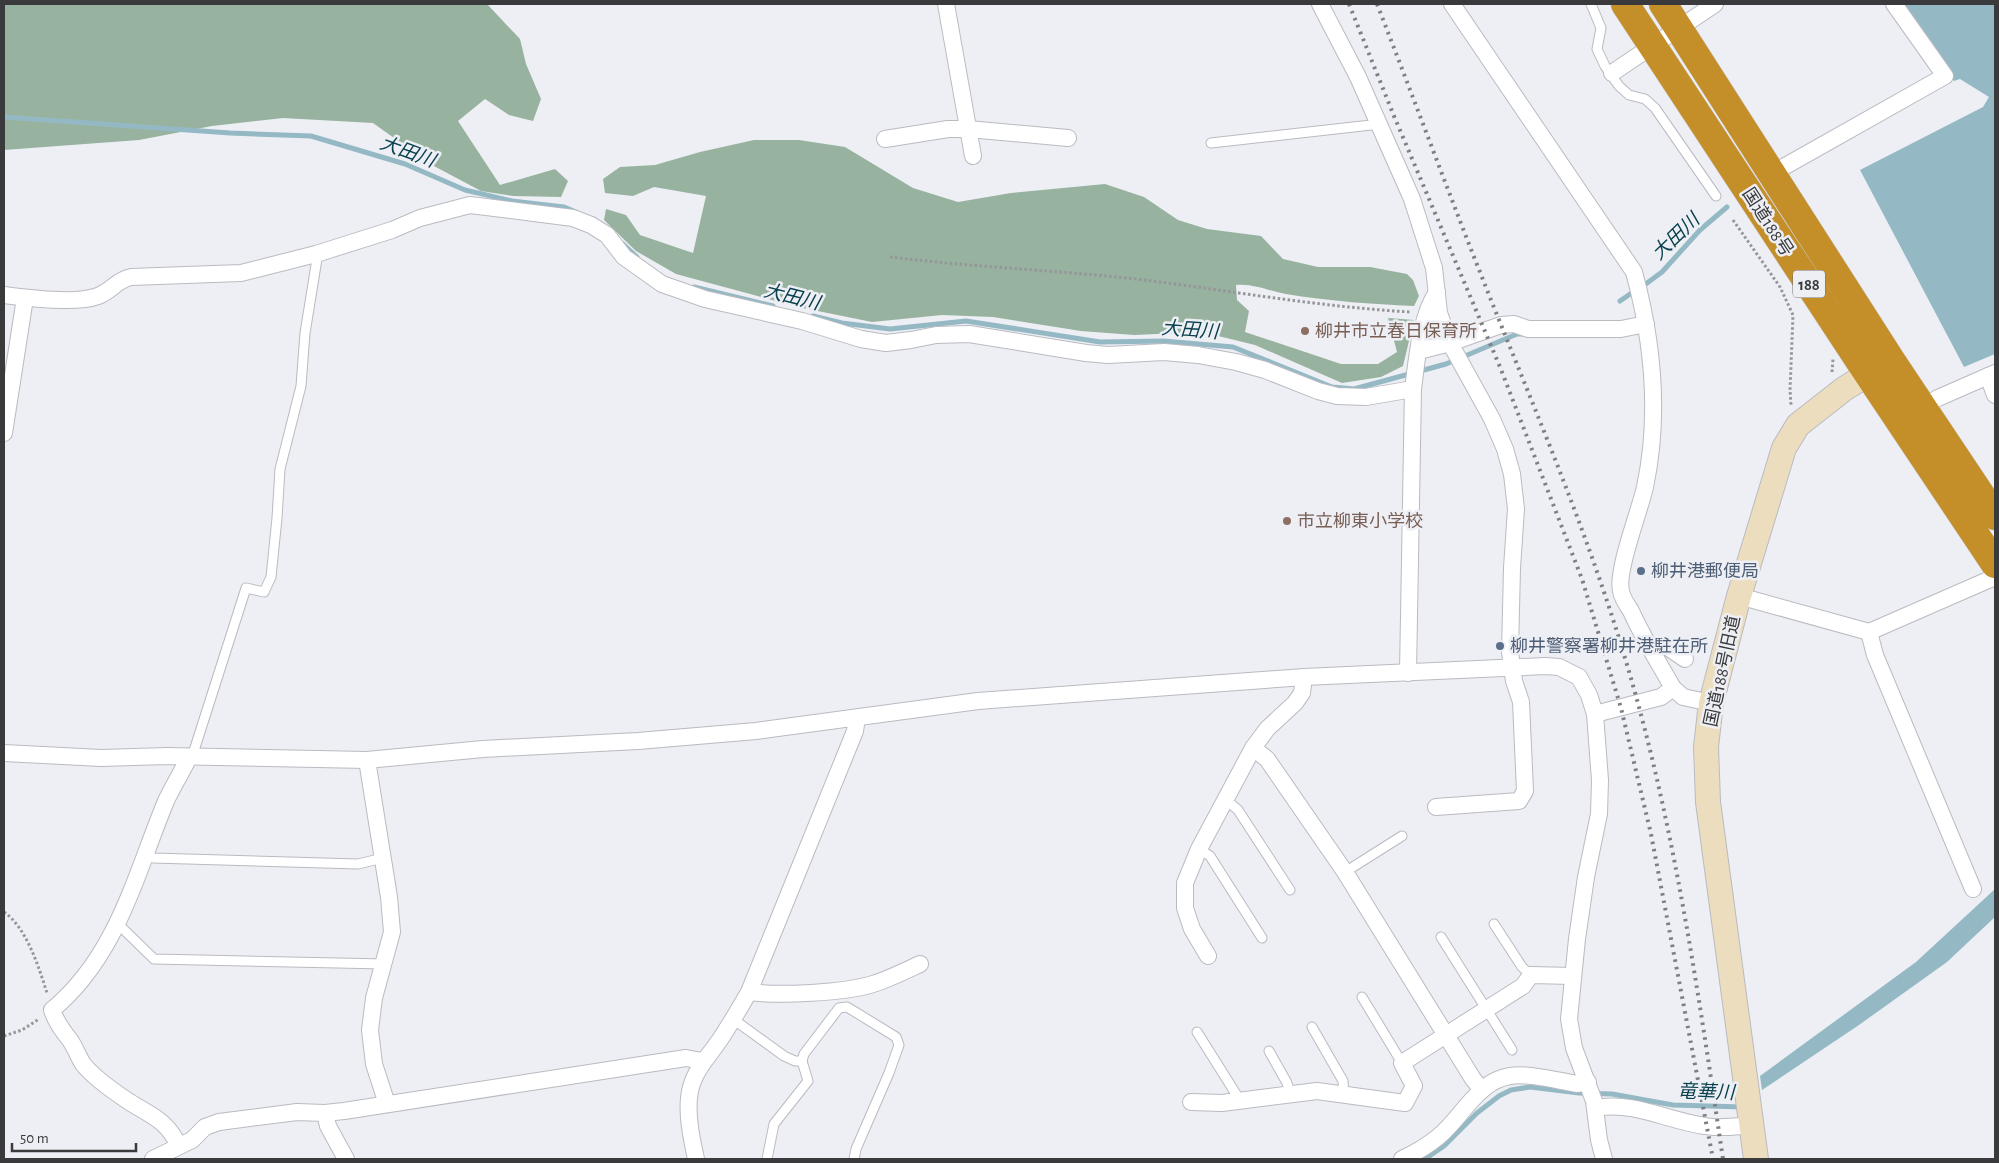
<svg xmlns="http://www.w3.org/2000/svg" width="1999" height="1163" font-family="'Alegreya Sans','Noto Sans JP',sans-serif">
	<rect width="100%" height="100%" fill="#edeff4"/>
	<g fill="#97b39f">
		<path d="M 4,4 L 487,4 L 520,39 L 526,64 L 541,99 L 533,121 L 509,115 L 485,99 L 458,121 L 500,185 L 555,169 L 568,181 L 561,197 L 513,196 L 481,191 L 432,165 L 373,123 L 283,118 L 212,126 L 139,140 L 4,150 Z"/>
		<path d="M 754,140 L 799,140 L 845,147 L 913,188 L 958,202 L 1011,193 L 1105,184 L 1144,197 L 1178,220 L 1207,229 L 1261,236 L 1283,259 L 1318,267 L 1370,267 L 1407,274 L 1413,280 L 1419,296 L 1414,306 C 1372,304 1327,301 1286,294 C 1269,291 1253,283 1236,285 L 1237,300 L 1249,311 L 1245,332 L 1341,364 L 1378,364 L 1397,352 L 1388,318 L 1414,320 L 1403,366 L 1381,377 L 1342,383 L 1255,345 L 1202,332 L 1134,335 L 1081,331 L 993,317 L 942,315 L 872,322 L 798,307 L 676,274 L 636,251 L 604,220 L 606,209 L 626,215 L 640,235 L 693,253 L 706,196 L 654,187 L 633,196 L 605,193 L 603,179 L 620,167 L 655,165 L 700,152 Z"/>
	</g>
	<g fill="#94b9c4">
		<path d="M 1902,4 L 1995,4 L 1995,354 L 1964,367 L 1860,170 L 1983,107 L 1989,97 L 1960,79 L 1954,81 Z"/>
		<path d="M 1995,889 L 1995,917 L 1947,962 L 1859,1025 L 1762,1090 L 1760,1076 L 1916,962 Z"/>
	</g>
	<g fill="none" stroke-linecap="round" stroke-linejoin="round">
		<g stroke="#94b9c4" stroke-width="5">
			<path d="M 4,117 L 230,133 L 311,136 L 405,164 L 465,190 L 512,201 L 564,207 L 576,212"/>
			<path d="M 623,244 L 637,257"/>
			<path d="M 1643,286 L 1662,272 L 1700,230 L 1727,207"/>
			<path d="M 694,287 L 773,306"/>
			<path d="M 1620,301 L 1633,292"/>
			<path d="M 813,316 L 842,323 L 890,329 L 966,321 L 1100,342 L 1164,341 L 1233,347 L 1332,387 L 1354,389 L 1446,364 L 1517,334 L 1524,334"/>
			<path d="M 1425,1159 L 1444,1146 L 1477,1113 L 1499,1096 L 1511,1090 L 1530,1087 L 1579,1093 L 1612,1094 L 1673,1105 L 1743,1107"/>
		</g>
		<defs>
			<g id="lane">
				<path d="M 1591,4 L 1601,28 L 1597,49 L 1605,66 L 1619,86 L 1629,95 L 1645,99 L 1655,108 L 1716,196"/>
				<path d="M 1211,143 L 1380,124"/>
				<path d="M 192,757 L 246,588 L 264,592 L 271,577 L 277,518 L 280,469 L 301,386 L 305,333 L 317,259 L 316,254"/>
				<path d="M 1225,799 L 1238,810 L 1290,890"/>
				<path d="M 1199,849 L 1210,856 L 1262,938"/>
				<path d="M 146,854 L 153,858 L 358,864 L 383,858"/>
				<path d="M 1345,872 L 1402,836"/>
				<path d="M 118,924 L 154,959 L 385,964"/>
				<path d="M 1494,924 L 1522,967 L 1531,975"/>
				<path d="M 1441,937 L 1512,1050"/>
				<path d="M 1362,997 L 1402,1063"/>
				<path d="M 733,1019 L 784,1056 L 795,1061 L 802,1061 L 808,1081 L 774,1124 L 767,1159"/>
				<path d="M 1312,1027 L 1343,1081 L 1344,1095"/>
				<path d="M 1197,1032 L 1236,1094 L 1238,1101"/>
				<path d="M 1269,1051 L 1287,1083 L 1290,1093"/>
				<path d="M 802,1061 L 804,1054 L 839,1008 L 847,1007 L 896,1037 L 899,1045 L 889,1073 L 856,1149 L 854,1159"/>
			</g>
			<g id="street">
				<path d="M 946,4 L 973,156"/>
				<path d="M 1320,4 L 1358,77 L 1412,199 L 1434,268 L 1439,313 L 1450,343 L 1492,419 L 1505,449 L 1512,474 L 1516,509 L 1512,568 L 1510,652 L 1514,681 L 1521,702 L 1525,791 L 1519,801 L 1436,807"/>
				<path d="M 1452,4 L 1634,272 C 1653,342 1660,416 1645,487 C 1640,510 1616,571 1621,591 C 1622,598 1627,605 1631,611 C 1643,638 1659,663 1673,688"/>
				<path d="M 1612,73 L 1715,4"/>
				<path d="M 885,139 L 948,129 L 968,129 L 1068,138"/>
				<path d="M 1771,174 L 1945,76 L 1894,4"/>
				<path d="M 4,295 C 26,298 77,304 98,296 C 112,291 116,280 131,277 L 241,273 L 316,254 L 392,230 L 420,218 L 470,205 L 573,218 L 591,225 L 607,235 L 624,257 L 662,284 L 705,299 L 802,321 L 861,339 L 886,343 L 911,340 L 936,335 L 969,334 L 1086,353 L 1108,355 L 1164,352 L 1198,355 L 1236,362 L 1265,370 L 1318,391 L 1337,396 L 1366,397 L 1413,389"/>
				<path d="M 1419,351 L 1450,343 L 1501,325 L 1514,324 L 1528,329 L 1621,329 L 1646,324"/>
				<path d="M 1988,376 L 1995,395"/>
				<path d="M 1922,407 L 1938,398 L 1995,373"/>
				<path d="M 4,433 L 25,298"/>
				<path d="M 1739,596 L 1869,632 L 1995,577"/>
				<path d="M 1869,632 L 1875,655 L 1973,889"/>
				<path d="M 1649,646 L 1666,646 L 1685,659"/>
				<path d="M 1408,673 L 1413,389 C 1417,359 1420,318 1437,292"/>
				<path d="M 1595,714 L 1661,697 L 1673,688 L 1683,697 L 1711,703"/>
				<path d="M 1253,748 L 1267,759 L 1345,872 L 1473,1079 L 1482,1090"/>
				<path d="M 4,753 L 101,758 L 167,756 L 367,760 L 483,749 L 638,741 L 756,731 L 978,701 L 1304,677 L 1545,666 L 1559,667 L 1579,677 L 1589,695 L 1595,714 L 1600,780 L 1599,814 L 1586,877 L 1577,939 L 1569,1019 L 1574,1048 L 1594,1101 L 1599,1140 L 1604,1159"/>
				<path d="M 367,760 L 389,897 L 392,932 L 374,998 L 370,1030 L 374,1064 L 387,1104"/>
				<path d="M 1208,956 L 1192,929 L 1185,908 L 1185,883 L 1199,849 L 1253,748 L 1267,729 L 1295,703 L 1302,693 L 1304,677"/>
				<path d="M 749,992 C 779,996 844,993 873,984 C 889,979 905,971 920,964"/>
				<path d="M 1191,1102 L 1222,1103 L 1317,1091 L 1405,1103 L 1414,1086 L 1402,1063 L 1523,986 L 1531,975 L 1572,976"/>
				<path d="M 1596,1108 C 1634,1101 1668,1121 1705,1126 C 1720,1129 1737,1126 1752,1125"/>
				<path d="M 325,1113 L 328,1126 L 346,1159"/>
				<path d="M 179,1146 C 166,1119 151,1116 128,1101 C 113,1091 94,1078 83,1064 C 78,1056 75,1047 70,1040 C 62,1030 56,1022 52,1010 C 117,956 135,876 166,801 C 173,786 182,772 189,757"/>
				<path d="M 153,1159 L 192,1140 L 205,1127 L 219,1122 L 297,1112 L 325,1113 L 344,1111 L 686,1058 L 702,1061"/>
				<path d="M 696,1159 C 692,1140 687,1118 689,1098 C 691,1074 706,1060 719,1041 C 730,1025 739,1009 749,992 L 855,731 L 857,718"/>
				<path d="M 1402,1159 C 1415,1153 1427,1146 1438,1137 C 1462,1118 1477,1081 1510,1076 C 1530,1073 1558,1081 1578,1084 L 1588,1082"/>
			</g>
			<path id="secondary" d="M 1756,1159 L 1708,802 L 1706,747 L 1711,703 L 1739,596 L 1784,448 L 1798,425 L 1844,389 L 1884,364"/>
			<g id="highway">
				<path d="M 1625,4 L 1868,374 L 1995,564"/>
				<path d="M 1663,4 L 1891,360 L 1995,516"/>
			</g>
		</defs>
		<use href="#lane" stroke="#b9bbc1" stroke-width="11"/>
		<use href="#street" stroke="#b9bbc1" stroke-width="18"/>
		<use href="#secondary" stroke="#b9bbc1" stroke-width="26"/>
		<use href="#highway" stroke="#ccc" stroke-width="29"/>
		<g stroke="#959699" stroke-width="3" stroke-dasharray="2.5 2.5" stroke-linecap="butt">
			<path d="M 1733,220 L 1780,287 L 1793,315 L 1790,390 L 1791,405"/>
			<path d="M 890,257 C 972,267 1054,270 1136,279 C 1227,290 1319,307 1411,312"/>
			<path d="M 1832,372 L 1833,359"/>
			<path d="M 4,912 C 27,928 39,968 47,993"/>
			<path d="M 4,1036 L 22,1030 L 39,1019"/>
		</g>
		<use href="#lane" stroke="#fff" stroke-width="9"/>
		<use href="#street" stroke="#fff" stroke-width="16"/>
		<use href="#secondary" stroke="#edddbf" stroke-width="24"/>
		<use href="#highway" stroke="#c48e29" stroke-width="28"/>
		<g stroke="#7e7f82" stroke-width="4" stroke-dasharray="2.5 5" stroke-linecap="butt">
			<path d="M 1349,4 L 1394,116 L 1500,367 L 1582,579 L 1621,708 L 1651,834 L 1713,1159"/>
			<path d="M 1377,4 C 1416,104 1453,205 1493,305 C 1540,422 1589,537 1625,658 C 1674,821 1698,991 1723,1159"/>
		</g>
	</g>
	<g fill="#8d6e63" stroke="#edeff4" stroke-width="2">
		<circle cx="1305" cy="331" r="5"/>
		<circle cx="1287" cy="521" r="5"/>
	</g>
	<g fill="#5c6f8a" stroke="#edeff4" stroke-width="2">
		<circle cx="1641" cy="571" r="5"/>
		<circle cx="1500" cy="646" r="5"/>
	</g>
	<g text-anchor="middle" stroke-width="5" stroke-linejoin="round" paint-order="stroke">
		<rect fill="#edeff4" stroke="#707073" stroke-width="1" x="1793" y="270.5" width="32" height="27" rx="4"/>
		<g font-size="16" font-weight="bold" fill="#3a3a3c">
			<text x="1809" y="290">188</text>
		</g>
		<g font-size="18" fill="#3a3a3c" stroke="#edeff4">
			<text transform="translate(1768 222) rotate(57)" y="6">国道188号</text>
			<text transform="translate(1722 671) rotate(-78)" y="6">国道188号旧道</text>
		</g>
		<g font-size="18" fill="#785e54" stroke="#edeff4" text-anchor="start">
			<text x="1315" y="337">柳井市立春日保育所</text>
			<text x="1297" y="527">市立柳東小学校</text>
		</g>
		<g font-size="18" fill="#4e5e75" stroke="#edeff4" text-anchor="start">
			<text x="1651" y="577">柳井港郵便局</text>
			<text x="1510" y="652">柳井警察署柳井港駐在所</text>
		</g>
		<g font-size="19" font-style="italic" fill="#09414e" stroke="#edeff4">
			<text transform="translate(408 151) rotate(20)" y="7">大田川</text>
			<text transform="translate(1675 236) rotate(-44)" y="7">大田川</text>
			<text transform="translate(792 296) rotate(14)" y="7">大田川</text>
			<text transform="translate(1190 329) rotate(4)" y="7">大田川</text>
			<text transform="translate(1706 1091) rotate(2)" y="7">竜華川</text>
		</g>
	</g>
	<rect width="1999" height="1163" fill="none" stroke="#3a3a3c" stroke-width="10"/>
	<path d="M12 1143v8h124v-8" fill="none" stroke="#3a3a3c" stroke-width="2.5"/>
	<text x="20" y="1143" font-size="15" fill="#3a3a3c" stroke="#edeff4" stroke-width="4" paint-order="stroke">50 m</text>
</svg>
